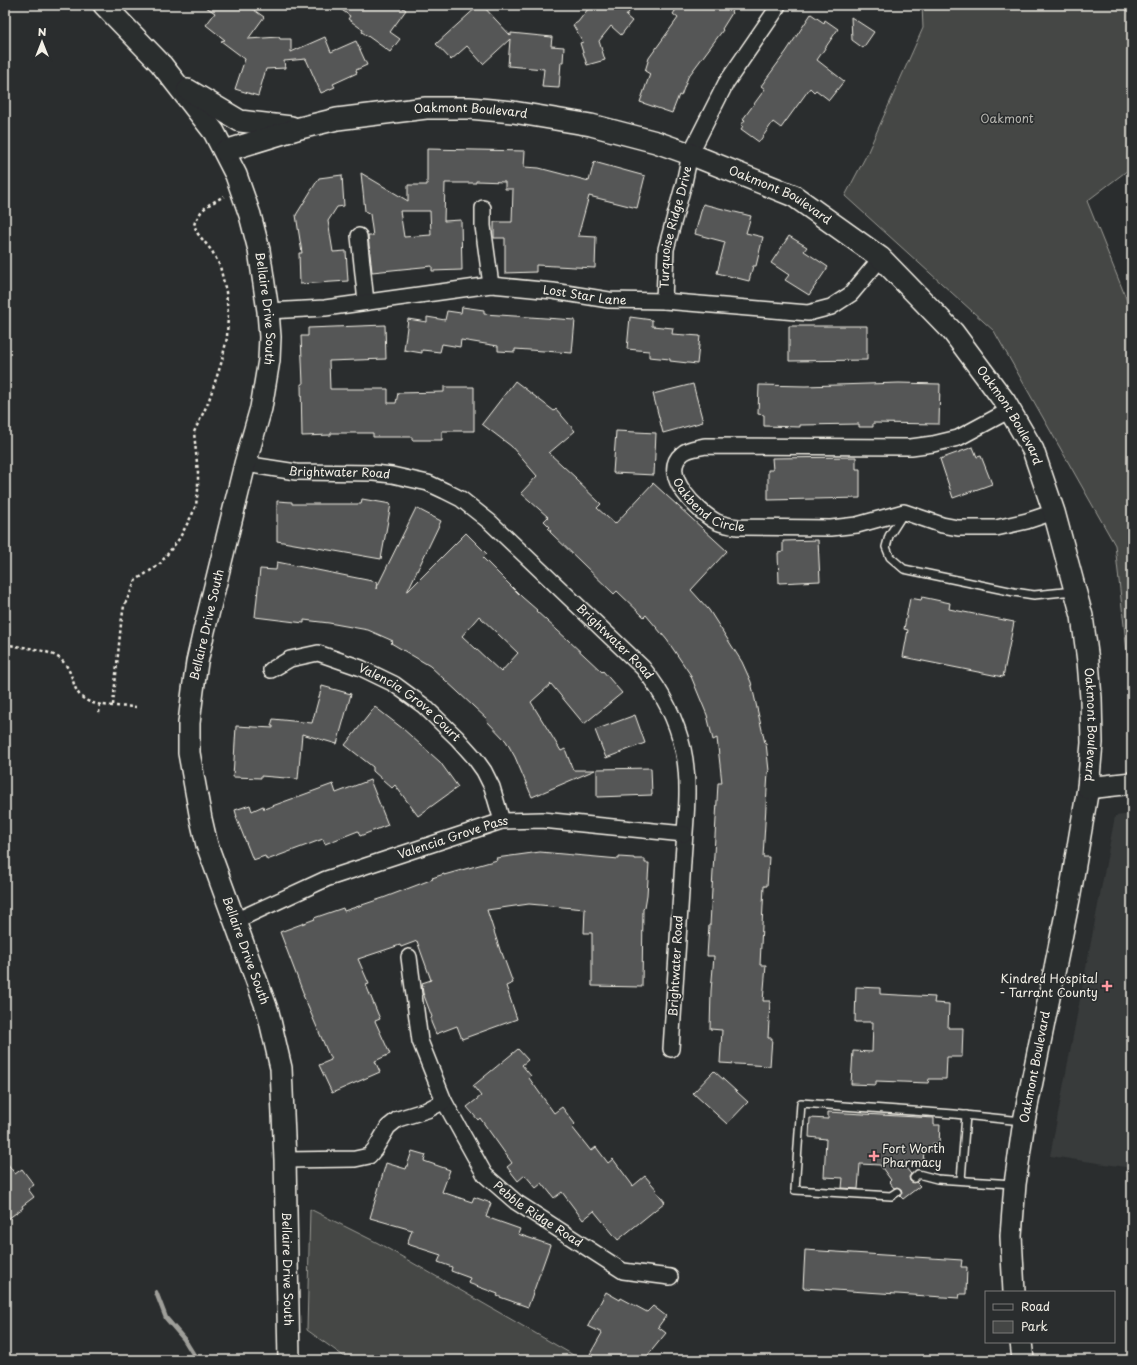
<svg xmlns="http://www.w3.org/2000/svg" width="1137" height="1365" font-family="'Playpen Sans',sans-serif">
	<rect width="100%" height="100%" fill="#2a2d2e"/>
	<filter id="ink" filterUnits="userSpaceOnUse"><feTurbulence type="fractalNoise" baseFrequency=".025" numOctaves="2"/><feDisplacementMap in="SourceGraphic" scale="8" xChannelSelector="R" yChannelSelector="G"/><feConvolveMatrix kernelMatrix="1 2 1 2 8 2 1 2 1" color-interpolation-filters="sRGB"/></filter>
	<g filter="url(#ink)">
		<path fill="#373a3a" d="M 1132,814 L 1132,1168 L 1050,1156 L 1115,816 Z"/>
		<g fill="#444645" stroke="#9c9c96">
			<path d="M 922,5 L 1132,5 L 1132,167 L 1087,201 L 1132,313 L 1132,673 L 1127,652 L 1115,545 L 994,331 L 845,196 L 866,156 L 923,28 Z"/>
			<path d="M 310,1209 L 378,1243 L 582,1360 L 349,1360 L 307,1330 Z"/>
		</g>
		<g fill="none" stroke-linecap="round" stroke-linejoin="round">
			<path stroke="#9f9f9a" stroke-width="4.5" d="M 156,1292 L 166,1318 L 184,1339 L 197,1360"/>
		</g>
		<g fill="#555756" stroke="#f4f1e8" fill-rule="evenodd">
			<path d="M 203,5 L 247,5 L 264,17 L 248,39 L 279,37 L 280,39 L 291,39 L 291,52 L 325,37 L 331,52 L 356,41 L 367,65 L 356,70 L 357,73 L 333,84 L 335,87 L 321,93 L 306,59 L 284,61 L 285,68 L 266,69 L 258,96 L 235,89 L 245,59 L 221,41 L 225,40 L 206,25 L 215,13 Z"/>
			<path d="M 335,5 L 399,5 L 406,10 L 390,32 L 400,39 L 390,52 L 362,32 L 363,30 L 348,19 L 350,16 Z"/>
			<path d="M 479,5 L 482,5 L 511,36 L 511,33 L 552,37 L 551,46 L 564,47 L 563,62 L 561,62 L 559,88 L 542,87 L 544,69 L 508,66 L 510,39 L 483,64 L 467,46 L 451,60 L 436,44 Z"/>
			<path d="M 591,5 L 634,5 L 626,16 L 632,21 L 621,35 L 611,26 L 599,41 L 605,60 L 587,65 L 580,43 L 583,42 L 573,25 L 578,22 Z"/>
			<path d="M 679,5 L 735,5 L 731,12 L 732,13 L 722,29 L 723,30 L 688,77 L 681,96 L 679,95 L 672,113 L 640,102 L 650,74 L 645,71 L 649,58 L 678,18 L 673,14 Z"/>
			<path d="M 811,14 L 824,23 L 825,20 L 838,29 L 817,60 L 844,81 L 829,100 L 816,90 L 814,92 L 810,88 L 781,128 L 773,122 L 759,142 L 741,129 L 743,126 L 741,125 L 745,120 L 743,119 L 765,89 L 761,86 L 786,52 Z"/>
			<path d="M 851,17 L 874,32 L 863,48 L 852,40 Z"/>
			<path d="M 427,149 L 525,151 L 524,167 L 539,168 L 589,181 L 594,162 L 645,176 L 637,208 L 589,196 L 578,236 L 596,237 L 595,268 L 536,265 L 536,272 L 505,273 L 505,238 L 494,238 L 494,222 L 512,222 L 513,189 L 505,189 L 505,182 L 476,181 L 476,183 L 445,183 L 444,221 L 461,220 L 462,270 L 432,271 L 432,266 L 372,272 L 368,236 L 373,236 L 370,214 L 365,211 L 361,173 L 408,201 L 408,185 L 427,185 ZM 400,211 L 430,211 L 431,235 L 404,237 Z"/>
			<path d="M 342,175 L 344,206 L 337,207 L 328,221 L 333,252 L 346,251 L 348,281 L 300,284 L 299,253 L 302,253 L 296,215 L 319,178 Z"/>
			<path d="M 703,204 L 751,216 L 746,233 L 763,237 L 756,266 L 753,266 L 749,281 L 717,273 L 725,242 L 695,234 Z"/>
			<path d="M 789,236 L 807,247 L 804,251 L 828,267 L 809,295 L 785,280 L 789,275 L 771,263 Z"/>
			<path d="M 462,307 L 484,310 L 484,314 L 575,320 L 572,353 L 515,349 L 515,352 L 498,351 L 498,346 L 461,340 L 460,347 L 442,344 L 440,352 L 422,350 L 422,353 L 404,350 L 408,319 L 427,322 L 427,317 L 445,320 L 447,311 L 461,313 Z"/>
			<path d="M 630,317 L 652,320 L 652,326 L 673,328 L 672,334 L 700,336 L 697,364 L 670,361 L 670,359 L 649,357 L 649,351 L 627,349 Z"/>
			<path d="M 385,325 L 386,359 L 329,361 L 330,389 L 388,389 L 388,403 L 396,403 L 398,393 L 444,392 L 444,387 L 474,387 L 474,431 L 442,431 L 442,440 L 412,440 L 412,437 L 373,437 L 373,433 L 331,433 L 331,435 L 302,436 L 301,384 L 303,384 L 301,336 L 308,336 L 308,328 Z"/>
			<path d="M 789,326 L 867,326 L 867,360 L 789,361 Z"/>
			<path d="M 515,381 L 554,411 L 556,409 L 575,431 L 549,453 L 576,478 L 575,479 L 601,504 L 597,508 L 615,524 L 653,483 L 727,551 L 691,590 L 709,610 L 742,662 L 751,682 L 765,743 L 766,743 L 769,771 L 768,772 L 763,857 L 769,857 L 767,886 L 764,886 L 760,965 L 766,965 L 763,1001 L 770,1001 L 768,1038 L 772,1038 L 770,1066 L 720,1063 L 722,1030 L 710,1029 L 711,991 L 714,956 L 707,956 L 709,925 L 710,925 L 718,783 L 722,783 L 717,738 L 713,740 L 707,715 L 690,674 L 667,640 L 646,615 L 644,617 L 617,591 L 614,594 L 550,532 L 551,531 L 548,529 L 550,527 L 544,521 L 548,517 L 521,493 L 537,476 L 511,446 L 482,424 Z"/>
			<path d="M 899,383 L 940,384 L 939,424 L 873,423 L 873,427 L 859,427 L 859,424 L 800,425 L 800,427 L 764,426 L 764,415 L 758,414 L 759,385 L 805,386 Z"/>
			<path d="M 693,384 L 703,422 L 663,433 L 653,394 Z"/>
			<path d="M 616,431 L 656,433 L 654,475 L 613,473 Z"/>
			<path d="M 973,447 L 977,457 L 981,456 L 992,484 L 953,498 L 940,459 Z"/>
			<path d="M 856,457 L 856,469 L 860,469 L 860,498 L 768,500 L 768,470 L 773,470 L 772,458 Z"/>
			<path d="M 362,499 L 391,504 L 381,559 L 277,541 L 277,501 L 292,502 L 292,504 L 361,504 Z"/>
			<path d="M 416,508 L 441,521 L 407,592 L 466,533 L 487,554 L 483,558 L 522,597 L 537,610 L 536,611 L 568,640 L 602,672 L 603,671 L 622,693 L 584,724 L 551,684 L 531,702 L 561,751 L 565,749 L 573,770 L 595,770 L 532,797 L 515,757 L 506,741 L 486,720 L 487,719 L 430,666 L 391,643 L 393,641 L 368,630 L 329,623 L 304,620 L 304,623 L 255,617 L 260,569 L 276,570 L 277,562 L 377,582 L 376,589 ZM 479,616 L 518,653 L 501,672 L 462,636 Z"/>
			<path d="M 818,540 L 820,581 L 779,583 L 778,553 L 783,552 L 783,541 Z"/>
			<path d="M 922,597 L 950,603 L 949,609 L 1014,622 L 1003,677 L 903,657 L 908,630 L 904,629 L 910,598 L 921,600 Z"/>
			<path d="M 322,686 L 351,694 L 337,744 L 302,734 L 298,779 L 261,776 L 261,778 L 233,777 L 236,726 L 273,728 L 273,726 L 271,726 L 273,719 L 312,723 Z"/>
			<path d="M 375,707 L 402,728 L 440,762 L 458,787 L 418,816 L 395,785 L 392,788 L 373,771 L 373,767 L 345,745 Z"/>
			<path d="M 635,715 L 645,743 L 606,758 L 595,730 Z"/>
			<path d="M 651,768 L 652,795 L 597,797 L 597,769 Z"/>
			<path d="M 370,780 L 388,825 L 360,836 L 358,831 L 325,844 L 323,839 L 267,860 L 265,856 L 253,860 L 236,817 L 237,817 L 235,810 L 250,805 L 252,811 L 263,806 L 264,809 L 333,784 L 336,793 Z"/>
			<path d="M 540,852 L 619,859 L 619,857 L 634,858 L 634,859 L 645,859 L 645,863 L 649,863 L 647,895 L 645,907 L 643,909 L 642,987 L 592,986 L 592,933 L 584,933 L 585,909 L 529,904 L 487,910 L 501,953 L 502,953 L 513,983 L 506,986 L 517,1019 L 462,1039 L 457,1026 L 436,1034 L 431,1022 L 431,1018 L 432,1017 L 423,993 L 422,986 L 423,986 L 422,983 L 431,980 L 417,941 L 401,947 L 400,945 L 358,959 L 369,984 L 366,985 L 380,1019 L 375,1021 L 390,1054 L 375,1061 L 380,1072 L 332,1093 L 319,1065 L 331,1060 L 303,995 L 304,995 L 280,932 L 315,919 L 314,918 L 343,908 L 344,911 L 383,898 L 433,879 L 432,878 L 444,874 L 444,875 L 497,860 L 496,858 Z"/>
			<path d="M 856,987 L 880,988 L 880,994 L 935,997 L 934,1003 L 949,1004 L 948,1028 L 963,1028 L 962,1057 L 947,1057 L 946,1079 L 929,1079 L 928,1083 L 876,1081 L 876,1085 L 851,1084 L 853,1051 L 872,1052 L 873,1022 L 855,1022 Z"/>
			<path d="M 518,1049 L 528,1060 L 522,1065 L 531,1076 L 529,1078 L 554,1113 L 562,1107 L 575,1124 L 572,1127 L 591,1151 L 596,1147 L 608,1163 L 613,1159 L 633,1186 L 645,1176 L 657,1190 L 656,1191 L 665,1202 L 618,1240 L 594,1211 L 583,1220 L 562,1192 L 554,1198 L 542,1183 L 536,1188 L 525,1175 L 518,1181 L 507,1167 L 512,1163 L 480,1118 L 478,1120 L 467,1107 L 481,1096 L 473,1086 Z"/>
			<path d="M 714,1071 L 748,1102 L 727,1124 L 693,1093 Z"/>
			<path d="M 828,1112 L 934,1118 L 934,1125 L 940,1125 L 939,1144 L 933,1143 L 933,1151 L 924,1150 L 923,1163 L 901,1162 L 911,1174 L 909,1177 L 910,1181 L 913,1183 L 916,1182 L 920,1186 L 903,1199 L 900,1196 L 902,1192 L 901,1189 L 897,1187 L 894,1188 L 889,1182 L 891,1180 L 880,1165 L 860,1164 L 858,1189 L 842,1188 L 843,1178 L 824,1177 L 826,1139 L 809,1137 L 810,1118 L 828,1119 Z"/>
			<path d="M 412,1151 L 426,1155 L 424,1161 L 450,1170 L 442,1192 L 472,1202 L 474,1197 L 491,1203 L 486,1217 L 520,1229 L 518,1234 L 550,1245 L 528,1307 L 497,1296 L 498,1294 L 468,1283 L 470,1278 L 451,1271 L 452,1267 L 438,1262 L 441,1255 L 407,1244 L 412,1230 L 370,1218 L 386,1163 L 406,1169 Z"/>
			<path d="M 5,1160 L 15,1174 L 22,1169 L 34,1185 L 28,1189 L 34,1197 L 22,1206 L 23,1208 L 5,1221 Z"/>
			<path d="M 805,1250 L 962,1260 L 961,1267 L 967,1267 L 966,1294 L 960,1294 L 959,1298 L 803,1288 Z"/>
			<path d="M 606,1292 L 620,1300 L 621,1298 L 647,1312 L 653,1306 L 666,1316 L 658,1327 L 666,1333 L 644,1360 L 602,1360 L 590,1354 L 602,1333 L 588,1326 Z"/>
		</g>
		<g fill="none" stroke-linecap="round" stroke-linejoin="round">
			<defs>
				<g id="lane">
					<path d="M 903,514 L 889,536 L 886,547 L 890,557 L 904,569 L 1014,592 L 1034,595 L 1074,591"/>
					<path d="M 914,1178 L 918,1174 L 937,1179 L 1013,1184"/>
					<path d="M 961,1180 L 966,1115"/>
					<path d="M 897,1192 L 891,1196 L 795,1190 L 801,1103 L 954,1114 L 1022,1121"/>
				</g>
				<g id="street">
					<path d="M 483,208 L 483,226 L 491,285"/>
					<path d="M 359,236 L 366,302"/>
					<path id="s1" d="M 664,301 L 666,249 L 684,183 L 690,154 L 726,83 L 774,13 L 778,5"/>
					<path id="s2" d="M 268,311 L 325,308 L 491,285 L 553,291 L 609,300 L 664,301 L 808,313 L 831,307 L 851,294 L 881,258"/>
					<path id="s3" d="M 1010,410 L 958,438 L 933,444 L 911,447 L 705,446 C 698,448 688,448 682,454 C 658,474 699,513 717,522 C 724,525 731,526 738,527 L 831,528 L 857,525 L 904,512 L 942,525 L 958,528 L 996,528 L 1027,521 L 1054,512"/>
					<path id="s4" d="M 245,464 L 296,472 L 374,473 L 392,475 L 428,483 L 445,491 L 461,499 L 490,522 L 643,668 C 663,693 676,718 683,749 C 691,785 685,824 683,861 C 679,923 675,986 671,1049"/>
					<path id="s5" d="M 271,670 L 290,659 L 318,653 L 361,668 L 394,684 L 424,706 L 457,738 L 474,757 L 484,771 L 492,787 L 502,821"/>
					<path id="s6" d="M 235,921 L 326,879 L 502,821 L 542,820 L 684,834"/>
					<path id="s7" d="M 409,957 L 420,1041 L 444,1101 L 485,1175 L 516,1202 L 623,1271 L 670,1277"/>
					<path d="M 285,1160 L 355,1159 L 369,1156 L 375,1149 L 388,1127 L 398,1119 L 427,1110 L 444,1101"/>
				</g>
				<g id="secondary">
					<path id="s8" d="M 104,5 L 161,64 L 214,132 L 236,175 L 250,215 L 259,250 L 268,311 L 270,337 L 269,360 L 261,408 L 245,464 L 204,631 L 197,662 L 193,690 L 189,723 L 189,753 L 201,819 L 207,845 L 268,1012 L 281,1068 L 285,1160 L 289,1360"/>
					<path d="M 188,90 L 240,121 L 291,127"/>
					<path id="s9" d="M 225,151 L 300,128 L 337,119 L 426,108 L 469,108 L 513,112 L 591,125 L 656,142 L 690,154 L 794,196 L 881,258 L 953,332 L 1005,402 L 1033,450 L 1054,512 L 1082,616 L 1088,661 L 1091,698 L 1092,743 L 1088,788 L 1070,894 L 1024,1121 L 1015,1184 L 1011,1236 L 1014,1292"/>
					<path d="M 1088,788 L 1132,783"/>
					<path d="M 1021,1342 L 1023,1360"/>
				</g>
			</defs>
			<use href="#lane" stroke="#f4f1e8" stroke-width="10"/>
			<use href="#street" stroke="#f4f1e8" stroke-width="18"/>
			<use href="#secondary" stroke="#f4f1e8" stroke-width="24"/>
			<g stroke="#f4f1e8" stroke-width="2.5" stroke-dasharray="3 3" stroke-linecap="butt">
				<path d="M 5,644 C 22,648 44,648 59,658 C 67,664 70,672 73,681 C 75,688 78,695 84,699 C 95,707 123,706 136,707"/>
				<path d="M 113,705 L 121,624 L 124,606 L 136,580 L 159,565 L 179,539 L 192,515 L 196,505 L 198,490 L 198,473 L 194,432 L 208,403 L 221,364 L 227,338 L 228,313 L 226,292 L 220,266 L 212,251 L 198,234 L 194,225 L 195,222 L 201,212 L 207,206 L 224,196"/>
				<path d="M 99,713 L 100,704"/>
			</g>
			<use href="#lane" stroke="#2a2d2e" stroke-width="7"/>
			<use href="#street" stroke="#2a2d2e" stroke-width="15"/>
			<use href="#secondary" stroke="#2a2d2e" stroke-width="21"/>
		</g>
	</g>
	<g fill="#ff9aa2" stroke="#2a2d2e" stroke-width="1.5">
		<path d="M1105 980h4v4h4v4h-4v4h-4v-4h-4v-4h4z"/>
		<path d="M872 1150h4v4h4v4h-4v4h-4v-4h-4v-4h4z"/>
	</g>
	<g text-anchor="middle" stroke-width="3" stroke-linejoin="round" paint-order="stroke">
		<g font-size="12" fill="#f4f1e8" stroke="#2a2d2e">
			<text dy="4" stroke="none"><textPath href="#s9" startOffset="251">Oakmont Boulevard</textPath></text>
			<text dy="4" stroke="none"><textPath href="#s9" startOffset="575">Oakmont Boulevard</textPath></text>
			<text dy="4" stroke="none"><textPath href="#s1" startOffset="75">Turquoise Ridge Drive</textPath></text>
			<text dy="4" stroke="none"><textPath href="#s2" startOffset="319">Lost Star Lane</textPath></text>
			<text dy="4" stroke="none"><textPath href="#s8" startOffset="354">Bellaire Drive South</textPath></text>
			<text dy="4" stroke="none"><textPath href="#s9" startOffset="899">Oakmont Boulevard</textPath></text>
			<text dy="4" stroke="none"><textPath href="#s4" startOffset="95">Brightwater Road</textPath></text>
			<text dy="4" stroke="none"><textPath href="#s3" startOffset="409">Oakbend Circle</textPath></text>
			<text transform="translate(207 625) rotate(-77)" y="4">Bellaire Drive South</text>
			<text dy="4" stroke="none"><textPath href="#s4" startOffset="431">Brightwater Road</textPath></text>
			<text dy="4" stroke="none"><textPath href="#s5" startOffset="156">Valencia Grove Court</textPath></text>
			<text dy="4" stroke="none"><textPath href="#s9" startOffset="1223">Oakmont Boulevard</textPath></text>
			<text dy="4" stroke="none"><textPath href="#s6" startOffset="234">Valencia Grove Pass</textPath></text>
			<text dy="4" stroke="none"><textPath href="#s8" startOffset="1014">Bellaire Drive South</textPath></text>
			<text transform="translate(676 966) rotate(-87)" y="4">Brightwater Road</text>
			<text transform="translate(1035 1067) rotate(-79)" y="4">Oakmont Boulevard</text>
			<text dy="4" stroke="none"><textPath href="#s7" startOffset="300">Pebble Ridge Road</textPath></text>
			<text dy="4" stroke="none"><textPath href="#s8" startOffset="1338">Bellaire Drive South</textPath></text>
		</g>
		<g font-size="12" fill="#b6b5af" stroke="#2a2d2e">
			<text x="1007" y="123">Oakmont</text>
		</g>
		<g font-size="12" fill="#f4f1e8" stroke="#2a2d2e" text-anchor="end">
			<text x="1098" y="983">Kindred Hospital<tspan x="1098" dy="14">- Tarrant County</tspan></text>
			<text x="882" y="1153" text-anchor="start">Fort Worth<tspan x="882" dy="14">Pharmacy</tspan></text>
		</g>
	</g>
	<rect width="1137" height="1365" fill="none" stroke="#2a2d2e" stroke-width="20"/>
	<rect x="10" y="10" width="1117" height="1345" fill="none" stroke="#f4f1e8" stroke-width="1.5" filter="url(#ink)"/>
	<rect x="985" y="1291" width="130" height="52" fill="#2a2d2e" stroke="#7b7b78"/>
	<rect x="993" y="1304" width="20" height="6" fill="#2a2d2e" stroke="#7b7b78"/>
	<text x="1021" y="1311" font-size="12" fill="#f4f1e8">Road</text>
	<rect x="993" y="1321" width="20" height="12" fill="#444645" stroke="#7b7b78"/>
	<text x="1021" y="1331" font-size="12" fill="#f4f1e8">Park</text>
	<g transform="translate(42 42)" stroke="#2a2d2e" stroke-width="3" paint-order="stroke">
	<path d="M0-3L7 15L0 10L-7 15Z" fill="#f4f1e8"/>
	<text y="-6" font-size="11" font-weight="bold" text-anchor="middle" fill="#f4f1e8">N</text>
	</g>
</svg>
